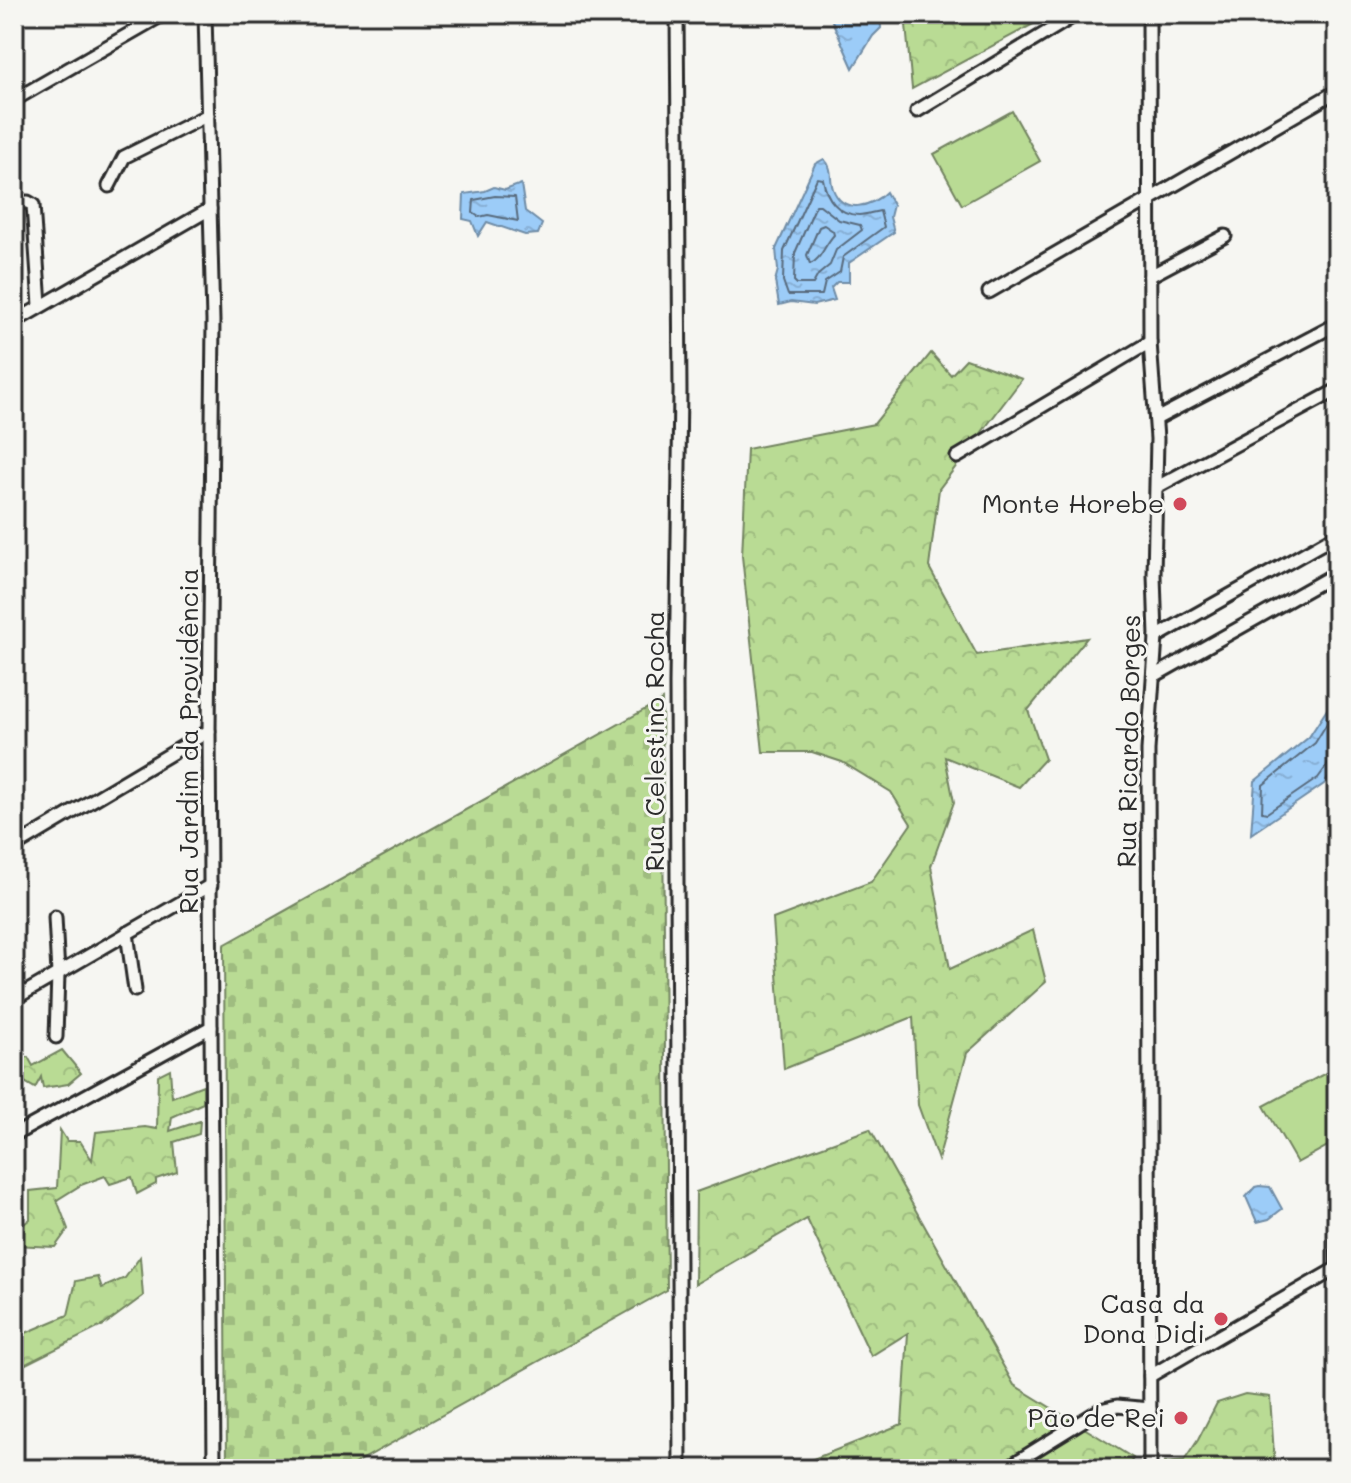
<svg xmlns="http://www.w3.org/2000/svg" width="1351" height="1483" font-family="Mali,sans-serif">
	<defs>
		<pattern id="forest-crowns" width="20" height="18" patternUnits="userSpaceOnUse" patternTransform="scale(2)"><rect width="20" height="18" fill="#b9db94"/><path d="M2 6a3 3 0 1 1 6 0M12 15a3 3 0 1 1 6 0" fill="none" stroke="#9fbc80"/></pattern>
		<pattern id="cemetery-stones" width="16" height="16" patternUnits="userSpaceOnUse" patternTransform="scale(2)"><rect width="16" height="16" fill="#b9db94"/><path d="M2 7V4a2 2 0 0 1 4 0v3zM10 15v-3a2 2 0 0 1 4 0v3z" fill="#9fbc80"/></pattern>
		<pattern id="water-ripples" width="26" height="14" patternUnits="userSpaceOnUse" patternTransform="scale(2)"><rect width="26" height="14" fill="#9cccf8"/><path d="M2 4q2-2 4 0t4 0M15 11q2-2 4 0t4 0" fill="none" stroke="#87afd5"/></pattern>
	</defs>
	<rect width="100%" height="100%" fill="#f6f6f2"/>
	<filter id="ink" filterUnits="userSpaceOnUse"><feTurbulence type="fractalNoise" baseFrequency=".0125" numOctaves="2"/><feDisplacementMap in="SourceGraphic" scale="16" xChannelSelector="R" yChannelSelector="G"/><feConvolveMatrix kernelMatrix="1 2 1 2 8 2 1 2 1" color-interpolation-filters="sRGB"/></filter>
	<g filter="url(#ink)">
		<g fill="#b9db94" stroke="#728360" stroke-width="2">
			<path d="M 1012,111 L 1040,161 L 962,205 L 934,154 Z"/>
			<path d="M 1337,1067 L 1337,1141 L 1297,1163 L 1264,1106 Z"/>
		</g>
		<g fill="url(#forest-crowns)" stroke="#728360" stroke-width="2">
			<path d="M 905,14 L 1052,14 L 912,89 Z"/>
			<path d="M 931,353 L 951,375 L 966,359 L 1022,379 L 939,489 L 929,567 L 977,655 L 1087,638 L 1028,710 L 1045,759 L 1019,787 L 945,757 L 954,802 L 931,866 L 950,969 L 1033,930 L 1046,982 L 967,1053 L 938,1160 L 918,1105 L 913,1017 L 784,1069 L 773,919 L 871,882 L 911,824 L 891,792 L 842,762 L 812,752 L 763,752 L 742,556 L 747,449 L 874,424 Z"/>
			<path d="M 62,1050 L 81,1073 L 68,1084 L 43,1088 L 41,1077 L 35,1088 L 18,1078 L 14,1057 L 28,1057 L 33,1066 Z"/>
			<path d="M 170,1069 L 172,1097 L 203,1085 L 203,1103 L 172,1117 L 170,1131 L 200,1121 L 199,1134 L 174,1142 L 177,1172 L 156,1179 L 156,1184 L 137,1194 L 132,1177 L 110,1184 L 105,1176 L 81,1185 L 57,1200 L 68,1229 L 55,1247 L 14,1245 L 14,1232 L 30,1219 L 30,1191 L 57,1188 L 60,1130 L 67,1141 L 80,1141 L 92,1160 L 96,1132 L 145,1127 L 157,1129 L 158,1075 Z"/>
			<path d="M 870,1129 L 1014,1385 L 1133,1458 L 1127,1469 L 788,1469 L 902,1424 L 908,1333 L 871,1356 L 807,1219 L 695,1284 L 696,1192 Z"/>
			<path d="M 140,1257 L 143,1296 L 104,1325 L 16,1369 L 14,1338 L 68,1315 L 76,1281 L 98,1277 L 102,1288 L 125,1278 Z"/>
			<path d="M 1245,1394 L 1270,1397 L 1275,1469 L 1165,1469 L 1165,1463 L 1184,1461 L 1198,1440 L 1217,1403 Z"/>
		</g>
		<path fill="url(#cemetery-stones)" stroke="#728360" stroke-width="2" d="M 662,700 L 667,1290 L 345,1469 L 227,1469 L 224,945 Z"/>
		<g fill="url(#water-ripples)" stroke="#6f8ca6" stroke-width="2">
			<path d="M 829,14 L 880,14 L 881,28 L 873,36 L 853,68 Z"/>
			<path d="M 824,159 C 834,169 829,178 833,189 C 843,215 872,207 886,192 L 893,205 L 890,217 L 894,232 L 849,263 L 849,282 L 837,282 L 831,288 L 835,300 L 814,305 L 791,302 L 779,305 L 775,281 L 778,270 L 776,249 L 815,164 Z"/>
			<path d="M 521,184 L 525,211 L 542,224 L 538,234 L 525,235 L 487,222 L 478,236 L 472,221 L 463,219 L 464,194 L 485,191 L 494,187 L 505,190 Z"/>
			<path d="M 1337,694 L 1337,766 L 1324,784 L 1251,834 L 1255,781 L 1309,737 Z"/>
			<path d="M 1259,1186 L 1270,1187 L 1282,1209 L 1269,1219 L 1257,1222 L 1246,1197 L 1255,1187 Z"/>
		</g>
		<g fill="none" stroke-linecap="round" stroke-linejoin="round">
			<g stroke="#586b7d" stroke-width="2">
				<path d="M 817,178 L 823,179 C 826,198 838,215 859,215 C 866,215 873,212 880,211 L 884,227 L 843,257 L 840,272 L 825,282 L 822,295 L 788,295 L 783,281 L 784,251 Z"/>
				<path d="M 495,196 L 515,197 L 518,221 L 488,215 L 479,217 L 473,213 L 474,200 Z"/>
				<path d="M 816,205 L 820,205 L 839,220 L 860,225 L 862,230 L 836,250 L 830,265 L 818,275 L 813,284 L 797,284 L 794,281 L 795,253 Z"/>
				<path d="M 824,225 L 833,231 L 834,235 C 825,244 821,260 810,264 L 807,255 L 819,227 Z"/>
				<path d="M 1337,707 L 1315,743 L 1263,785 L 1262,812 L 1267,813 L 1318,778 L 1329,763 L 1337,762"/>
			</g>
			<defs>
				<g id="minor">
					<path d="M 205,14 L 213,321 L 209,731 L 214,1469"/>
					<path d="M 677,14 L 680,391 L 676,684 L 680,1469"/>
					<path d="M 1149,14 L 1150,342 L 1157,439 L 1154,575 L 1156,637 L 1148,750 L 1150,1469"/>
					<path d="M 14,100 L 164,14"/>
					<path d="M 917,111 L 1077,14"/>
					<path d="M 109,186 L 124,157 L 208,115"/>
					<path d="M 14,203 L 28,202 L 33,205 L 40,305"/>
					<path d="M 1150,276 L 1225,236"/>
					<path d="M 989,292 L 1337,91"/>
					<path d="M 14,322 L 210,209"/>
					<path d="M 1156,419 L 1337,324"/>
					<path d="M 957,457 L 1150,342"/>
					<path d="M 1157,487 L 1337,390"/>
					<path d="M 1156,637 L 1337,535"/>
					<path d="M 1154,676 L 1337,573"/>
					<path d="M 14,847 L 209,731"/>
					<path d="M 55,917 L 58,974 L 56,1037"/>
					<path d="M 127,933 L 135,990"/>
					<path d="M 14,999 L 211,885"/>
					<path d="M 14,1135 L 211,1027"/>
					<path d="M 1336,1211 L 1337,1265"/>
					<path d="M 1150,1376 L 1337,1268"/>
					<path d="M 1005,1469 L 1100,1410 L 1117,1406 L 1150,1409"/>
				</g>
			</defs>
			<use href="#minor" stroke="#2b2b2b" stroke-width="17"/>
			<use href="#minor" stroke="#f6f6f2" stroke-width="11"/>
		</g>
	</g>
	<g fill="#d1495b" stroke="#f6f6f2" stroke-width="3">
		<circle cx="1180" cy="504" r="8"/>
		<circle cx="1221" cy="1319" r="8"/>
		<circle cx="1181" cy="1418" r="8"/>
	</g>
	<g text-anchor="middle" stroke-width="6" stroke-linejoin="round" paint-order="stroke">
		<g font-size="26" fill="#2b2b2b" stroke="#f6f6f2" text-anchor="end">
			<text x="1164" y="513">Monte Horebe</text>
			<text x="1205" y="1313">Casa da<tspan x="1205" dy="30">Dona Didi</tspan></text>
			<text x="1165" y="1427">Pão de Rei</text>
		</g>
		<g font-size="26" fill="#2b2b2b" stroke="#f6f6f2">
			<text transform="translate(189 741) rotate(-90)" y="9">Rua Jardim da Providência</text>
			<text transform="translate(655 741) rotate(-90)" y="9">Rua Celestino Rocha</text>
			<text transform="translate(1129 741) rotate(-89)" y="9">Rua Ricardo Borges</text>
		</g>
	</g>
	<rect width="1351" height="1483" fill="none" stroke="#f6f6f2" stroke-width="48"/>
	<rect x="24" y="24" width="1303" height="1435" fill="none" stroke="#2b2b2b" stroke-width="3" filter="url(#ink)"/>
</svg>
